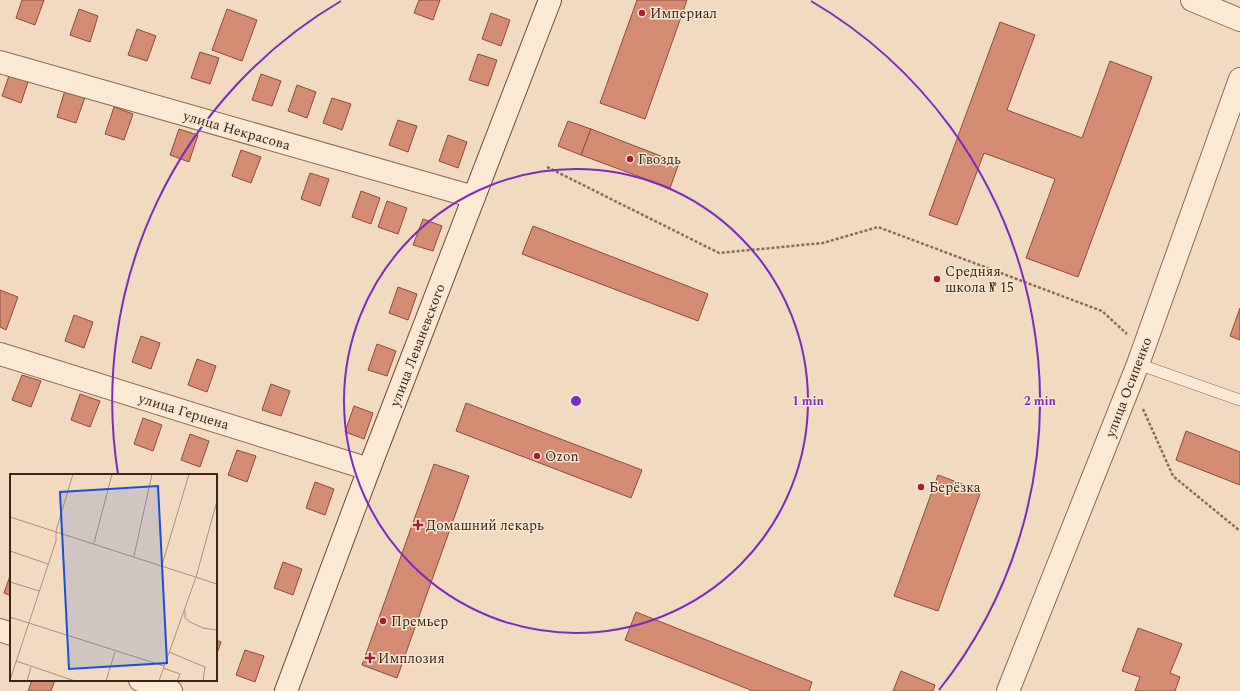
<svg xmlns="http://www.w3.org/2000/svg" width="1240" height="691" font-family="Spectral,serif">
	<rect width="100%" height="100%" fill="#f1dabf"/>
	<g fill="#d38b71" stroke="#8d4e39">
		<path d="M 22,0 L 44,0 L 35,25 L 16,18 Z"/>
		<path d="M 419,0 L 440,0 L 433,20 L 414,13 Z"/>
		<path d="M 637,0 L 687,0 L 645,119 L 600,103 Z"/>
		<path d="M 79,9 L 98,16 L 90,42 L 70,35 Z"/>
		<path d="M 227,9 L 257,20 L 242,61 L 212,50 Z"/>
		<path d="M 491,13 L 510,20 L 501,46 L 482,39 Z"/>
		<path d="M 1000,22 L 1035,35 L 1007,110 L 1082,138 L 1110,61 L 1152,77 L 1078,277 L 1026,258 L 1055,179 L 984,153 L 957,225 L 929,215 Z"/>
		<path d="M 137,29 L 156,36 L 147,61 L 128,55 Z"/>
		<path d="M 200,52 L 219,58 L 210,84 L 191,78 Z"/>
		<path d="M 478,54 L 497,60 L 488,86 L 469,80 Z"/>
		<path d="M 11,70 L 30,76 L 21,103 L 2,96 Z"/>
		<path d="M 261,74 L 281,81 L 272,106 L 252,100 Z"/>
		<path d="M 297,85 L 316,92 L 307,118 L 288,111 Z"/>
		<path d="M 65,90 L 85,97 L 76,123 L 57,117 Z"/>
		<path d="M 332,98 L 351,104 L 342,130 L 323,123 Z"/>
		<path d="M 114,107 L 133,114 L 124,140 L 105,134 Z"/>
		<path d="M 398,120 L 417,126 L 408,152 L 389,145 Z"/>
		<path d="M 568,121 L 591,129 L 581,155 L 558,146 Z"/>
		<path d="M 179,129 L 198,135 L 189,162 L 170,155 Z"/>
		<path d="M 591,129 L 679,163 L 670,188 L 581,155 Z"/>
		<path d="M 448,135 L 467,142 L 458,168 L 439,161 Z"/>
		<path d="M 241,150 L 261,157 L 251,183 L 232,176 Z"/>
		<path d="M 310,173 L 329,179 L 320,206 L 301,199 Z"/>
		<path d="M 361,191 L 380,198 L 371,224 L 352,217 Z"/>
		<path d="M 387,201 L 407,208 L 398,234 L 378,227 Z"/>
		<path d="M 423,219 L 442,226 L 433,251 L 413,245 Z"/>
		<path d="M 533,226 L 708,294 L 698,321 L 522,254 Z"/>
		<path d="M 398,287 L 417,294 L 408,320 L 389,313 Z"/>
		<path d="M 0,290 L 18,297 L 6,330 L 0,327 Z"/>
		<path d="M 1240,308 L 1240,340 L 1230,336 Z"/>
		<path d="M 74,315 L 93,322 L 84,348 L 65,341 Z"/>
		<path d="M 141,336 L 160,343 L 151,369 L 132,362 Z"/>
		<path d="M 377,344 L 396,351 L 387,376 L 368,370 Z"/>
		<path d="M 197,359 L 216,366 L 207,392 L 188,385 Z"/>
		<path d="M 22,375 L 41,381 L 31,407 L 12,400 Z"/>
		<path d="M 271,384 L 290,391 L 281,416 L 262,410 Z"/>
		<path d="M 80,394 L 100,401 L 90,427 L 71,420 Z"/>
		<path d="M 466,403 L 642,470 L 631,498 L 456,431 Z"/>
		<path d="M 354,406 L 373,413 L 364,439 L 345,432 Z"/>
		<path d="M 143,418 L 162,425 L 153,451 L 134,444 Z"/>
		<path d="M 1186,431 L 1240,452 L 1240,485 L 1176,460 Z"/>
		<path d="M 190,434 L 209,441 L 200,467 L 181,460 Z"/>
		<path d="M 237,450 L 256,456 L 247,482 L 228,475 Z"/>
		<path d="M 434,464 L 469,476 L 397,678 L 362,665 Z"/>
		<path d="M 938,475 L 981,491 L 938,611 L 894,596 Z"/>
		<path d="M 315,482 L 334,489 L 325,515 L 306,508 Z"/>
		<path d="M 283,562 L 302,569 L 293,595 L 274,588 Z"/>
		<path d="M 11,573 L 11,596 L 4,593 Z"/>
		<path d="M 636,612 L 812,682 L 809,691 L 753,691 L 625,640 Z"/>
		<path d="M 1138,628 L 1182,644 L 1170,673 L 1180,677 L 1175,691 L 1135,691 L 1140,677 L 1122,671 Z"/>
		<path d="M 216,640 L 221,642 L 216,656 Z"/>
		<path d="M 245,650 L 264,656 L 255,682 L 236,675 Z"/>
		<path d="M 901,671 L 935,685 L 933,691 L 893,691 Z"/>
		<path d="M 32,680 L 55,680 L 51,691 L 28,691 Z"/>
	</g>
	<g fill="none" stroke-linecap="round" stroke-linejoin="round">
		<defs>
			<path id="lane" d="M 1138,364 L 1240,400"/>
			<g id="street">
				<path d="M 1192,0 L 1240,20"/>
				<path d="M 0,62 L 474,197"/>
				<path d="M 0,354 L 369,469"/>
				<path d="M 0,630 L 11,634"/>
				<path d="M 140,680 L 171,691"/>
				<path d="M 1008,691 L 1138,364 L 1240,79"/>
			</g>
			<path id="secondary" d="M 286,691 L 369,469 L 550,0"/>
		</defs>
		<use href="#lane" stroke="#8b6a56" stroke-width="12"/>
		<use href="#street" stroke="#8b6a56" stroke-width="24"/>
		<use href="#secondary" stroke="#6d4b39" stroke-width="24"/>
		<g stroke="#8b6a56" stroke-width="2.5" stroke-dasharray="3 2" stroke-linecap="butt">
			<path d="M 547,167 L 719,253 L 823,243 L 878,227 L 1102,311 L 1127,334"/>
			<path d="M 1143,409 L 1173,476 L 1240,531"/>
		</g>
		<use href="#lane" stroke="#fbe9d3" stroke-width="11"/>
		<use href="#street" stroke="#fbe9d3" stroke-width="22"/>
		<use href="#secondary" stroke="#fbe9d3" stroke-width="22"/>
	</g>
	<g fill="none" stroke="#7b2cbf" stroke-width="2">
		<circle cx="576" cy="401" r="232"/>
		<path d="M118 474A464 464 0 0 1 341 1M811 1A464 464 0 0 1 939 690"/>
	</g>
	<g fill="#9f2135" stroke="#f8e6cf" stroke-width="1.5">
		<circle cx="642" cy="13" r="4"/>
		<circle cx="630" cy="159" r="4"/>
		<circle cx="937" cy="279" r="4"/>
		<circle cx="537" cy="456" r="4"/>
		<circle cx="921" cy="487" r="4"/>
		<path d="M416 519h4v4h4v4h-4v4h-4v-4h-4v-4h4z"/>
		<circle cx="383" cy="621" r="4"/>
		<path d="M368 652h4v4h4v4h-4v4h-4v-4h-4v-4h4z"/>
	</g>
	<g text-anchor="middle" stroke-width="3" stroke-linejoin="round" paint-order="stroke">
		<g font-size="14" fill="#3a251b" stroke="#f8e6cf" text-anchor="start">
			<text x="650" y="18">Империал</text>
			<text x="638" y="164">Гвоздь</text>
			<text x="945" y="276">Средняя<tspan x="945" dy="16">школа № 15</tspan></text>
			<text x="545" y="461">Ozon</text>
			<text x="929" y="492">Берёзка</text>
			<text x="426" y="530">Домашний лекарь</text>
			<text x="391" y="626">Премьер</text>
			<text x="378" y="663">Имплозия</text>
		</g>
		<g font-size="14" fill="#3a251b" stroke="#f8e6cf">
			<text transform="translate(237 130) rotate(16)" y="5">улица Некрасова</text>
			<text transform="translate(417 345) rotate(-69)" y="5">улица Леваневского</text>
			<text transform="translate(1128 387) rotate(-69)" y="5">улица Осипенко</text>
			<text transform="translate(184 411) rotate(17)" y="5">улица Герцена</text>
		</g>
	</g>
	<g transform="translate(10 474)">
		<rect width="207" height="207" fill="#f1dabf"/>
		<path fill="none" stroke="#a8927d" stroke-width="1" d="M 0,43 L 207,110M 84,69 L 102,0M 0,77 L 38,90M 124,82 L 142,0M 152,91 L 179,0M 0,108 L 29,117M 175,136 L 175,144 L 180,148 L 193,154 L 207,156M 0,143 L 154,192M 159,178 L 195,193 L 193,207M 6,187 L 65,207M 153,194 L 170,200 L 167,207M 0,206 L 46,67 L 46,57 L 63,0M 17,207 L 21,193M 96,207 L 105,178M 149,207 L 186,103 L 207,27"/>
		<path fill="#1d4ed8" fill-opacity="0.15" stroke="#1d4ed8" stroke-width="2" d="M 148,12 L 157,189 L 59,195 L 50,18 Z"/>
		<rect width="207" height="207" fill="none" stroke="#3a251b" stroke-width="2"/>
	</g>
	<circle cx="576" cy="401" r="6" fill="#7b2cbf" stroke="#f8e6cf" stroke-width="2"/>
	<g font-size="12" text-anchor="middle" font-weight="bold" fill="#7b2cbf" stroke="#f8e6cf" stroke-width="3" stroke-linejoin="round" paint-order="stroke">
		<text x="808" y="405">1 min</text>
		<text x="1040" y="405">2 min</text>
	</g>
</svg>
